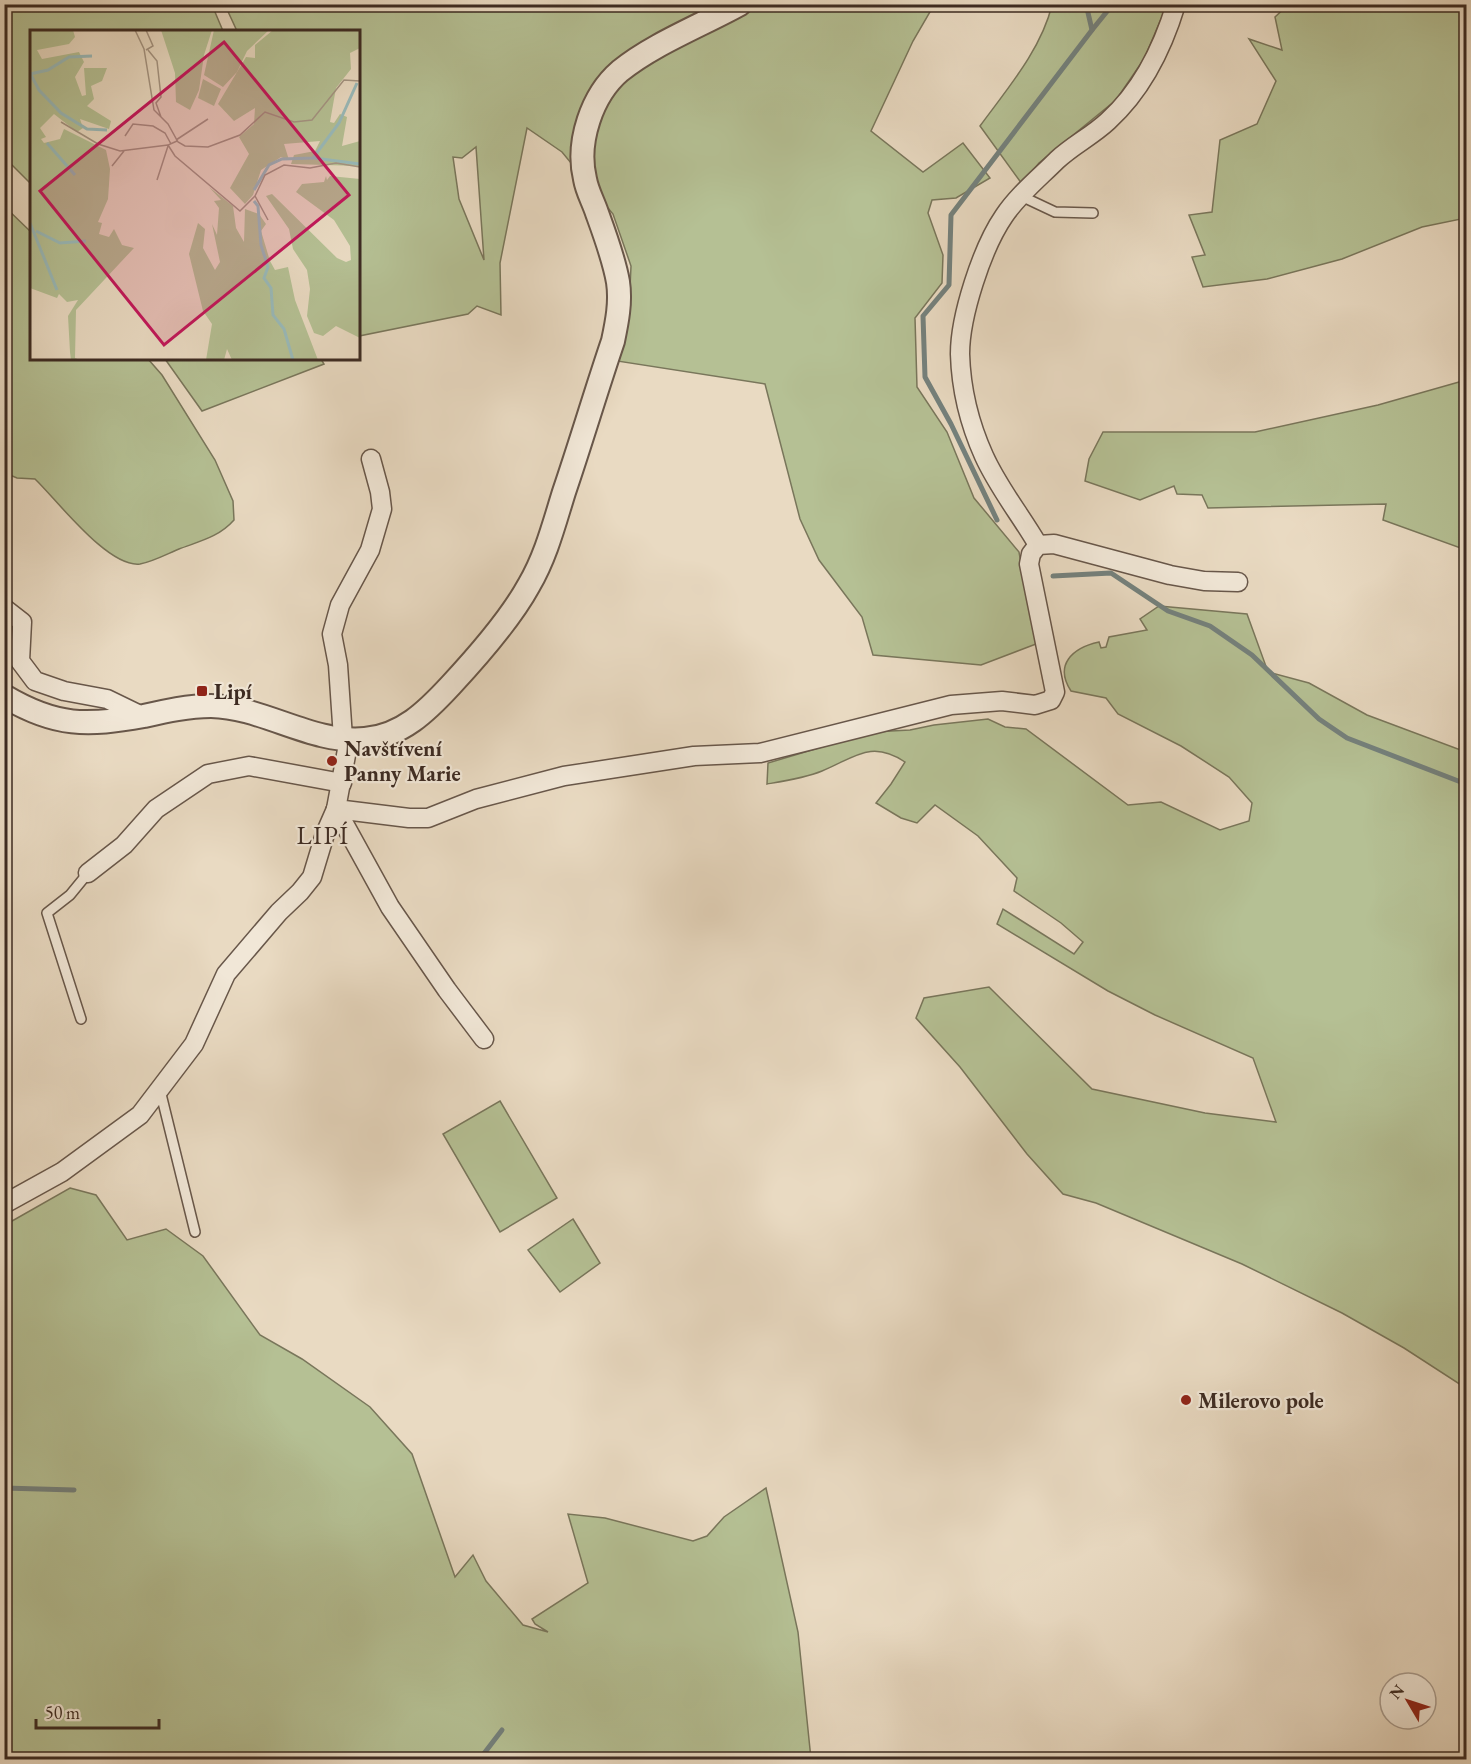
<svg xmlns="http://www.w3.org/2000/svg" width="1471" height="1764" font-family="'EB Garamond',serif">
	<rect width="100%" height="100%" fill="#e9dac2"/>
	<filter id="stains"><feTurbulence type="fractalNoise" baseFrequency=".00333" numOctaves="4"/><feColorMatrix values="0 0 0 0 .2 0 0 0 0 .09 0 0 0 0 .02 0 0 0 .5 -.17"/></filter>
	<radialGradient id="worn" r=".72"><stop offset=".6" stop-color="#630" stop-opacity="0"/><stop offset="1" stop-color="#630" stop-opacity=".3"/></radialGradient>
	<g fill="#b5c094" stroke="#79765b" stroke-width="1.5" fill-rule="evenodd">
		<path d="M 5,4 L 212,5 L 223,31 L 32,32 L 31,184 L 5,158 Z"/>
		<path d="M 225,5 L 934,5 L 913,41 L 871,131 L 923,172 L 963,143 L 990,178 L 956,198 L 932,200 L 928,213 L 943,255 L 942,283 L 915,318 L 917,387 L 947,432 L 974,498 L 1019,552 L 1036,644 L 981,665 L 873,655 L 862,617 L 819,560 L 800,519 L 765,384 L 617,361 L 629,309 L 631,266 L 613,214 L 562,152 L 527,128 L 500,263 L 501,315 L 477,306 L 468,314 L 359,336 L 358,32 L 237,31 ZM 476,147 L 484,260 L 459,199 L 453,157 L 462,158 Z"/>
		<path d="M 1052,5 L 1167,5 L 1144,59 L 1116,100 L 1039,163 L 1022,184 L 980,126 C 1007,89 1041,50 1052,5 Z"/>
		<path d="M 1288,5 L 1466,5 L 1466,218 L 1422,227 L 1342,259 L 1267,279 L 1203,287 L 1192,257 L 1205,255 L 1189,215 L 1212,212 L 1220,140 L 1257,124 L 1276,81 L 1249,39 L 1282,50 L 1275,17 Z"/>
		<path d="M 4,206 L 31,232 L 32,358 L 148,359 L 162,375 L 215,460 L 233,501 L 234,520 C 219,537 200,541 179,549 C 167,554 152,562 140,564 C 108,568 57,500 35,479 L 17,478 L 5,473 Z"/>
		<path d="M 321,359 L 324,364 L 202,411 L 165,359 Z"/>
		<path d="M 1466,380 L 1466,550 L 1383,520 L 1386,504 L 1208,508 L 1202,495 L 1177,494 L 1174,486 L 1140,500 L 1085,481 L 1089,459 L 1103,432 L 1255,432 L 1378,405 Z"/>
		<path d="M 1159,606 L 1247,614 L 1268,672 L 1309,683 L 1367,715 L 1466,752 L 1466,1385 L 1461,1385 L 1404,1348 L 1342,1313 L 1242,1264 L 1096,1203 L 1063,1194 L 1027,1154 L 960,1067 L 916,1018 L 924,998 L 989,987 L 1092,1089 L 1205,1113 L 1276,1122 L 1253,1058 L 1155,1015 L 1108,991 L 997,924 L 1003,909 L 1074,954 L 1083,942 L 1061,923 L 1014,891 L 1017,878 L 978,836 L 935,805 L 917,823 L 901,818 L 876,803 L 891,784 L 905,762 C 871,739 854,758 822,771 C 805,778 785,781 767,784 L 768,763 L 872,732 L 910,730 L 934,725 L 988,719 L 1005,727 L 1026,729 L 1128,805 L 1161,802 L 1220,830 L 1249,821 L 1252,803 L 1229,777 L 1181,746 L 1118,714 L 1106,698 L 1071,691 C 1054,665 1072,648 1099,642 L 1101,648 L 1106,647 L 1109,637 L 1147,630 L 1140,619 Z"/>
		<path d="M 500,1101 L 557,1198 L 500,1232 L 443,1134 Z"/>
		<path d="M 70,1188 L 96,1195 L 127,1240 L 166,1229 L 203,1256 L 260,1335 L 302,1359 L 370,1407 L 412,1454 L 455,1577 L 473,1555 L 486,1581 L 523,1625 L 548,1632 L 535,1624 L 532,1619 L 588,1583 L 568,1514 L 605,1518 L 693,1541 L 707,1536 L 724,1517 L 766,1488 L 798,1632 L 811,1759 L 5,1759 L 5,1225 Z"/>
		<path d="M 573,1219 L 600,1263 L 560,1292 L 528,1250 Z"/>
	</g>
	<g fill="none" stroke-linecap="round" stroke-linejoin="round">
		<g stroke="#74817d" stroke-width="5">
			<path d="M 1092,30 L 1113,4"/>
			<path d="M 997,520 L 951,424 L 925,377 L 923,316 L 949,285 L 951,215 L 1092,30 L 1086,4"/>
			<path d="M 1053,576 L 1111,573 L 1168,611 L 1210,626 L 1252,655 L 1319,719 L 1347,738 L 1466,784"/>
			<path d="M 4,1488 L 74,1490"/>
			<path d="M 479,1760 L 502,1730"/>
		</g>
		<defs>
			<g id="service">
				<path d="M 1021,196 L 1055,212 L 1093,213"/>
				<path d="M 81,1019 L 47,913 L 70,895 L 88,873"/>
				<path d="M 160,1090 L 195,1232"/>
			</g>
			<g id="minor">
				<path d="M 1038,545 C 1020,514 999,489 984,456 C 970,425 961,388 960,354 C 960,316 982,248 1004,216 C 1018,195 1039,178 1057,160 C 1073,145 1092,136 1108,121 C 1141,91 1163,47 1176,4"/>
				<path d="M 4,608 L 22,622 L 20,661 L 35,681 L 64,691 L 107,699 L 142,716"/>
				<path d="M 343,738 L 338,665 L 332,634 L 340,605 L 370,550 L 382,509 L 380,492 L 371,459"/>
				<path d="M 349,739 L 336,809 L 409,818 L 428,818 L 476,799 L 564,776 L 694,756 L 760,753 L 951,705 L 1002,701 L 1035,705 L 1051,700 L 1055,692 L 1029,564 L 1031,554 L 1038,545 L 1054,544 L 1170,575 L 1204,581 L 1238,582"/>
				<path d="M 336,809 L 390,907 L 447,990 L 484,1039"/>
				<path d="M 88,873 L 124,845 L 156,809 L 208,774 L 249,766 L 342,783"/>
				<path d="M 4,1204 L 62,1172 L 140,1115 L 194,1044 L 226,974 L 279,912 L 300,892 L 312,877 L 325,834 L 336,809"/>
			</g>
			<path id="tertiary" d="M 4,696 C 56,727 87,726 144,716 C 166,711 188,706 211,706 C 264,707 311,744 365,739 C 402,736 427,711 451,685 C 477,657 511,618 529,585 C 546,556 554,524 564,492 C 581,442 596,391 613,341 C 617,322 621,302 618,282 C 614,259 605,235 597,213 C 593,201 587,191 585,179 C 576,142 592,95 620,71 C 653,44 702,25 740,4"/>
		</defs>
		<use href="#service" stroke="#68574a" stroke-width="12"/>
		<use href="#minor" stroke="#68574a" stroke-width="21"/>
		<use href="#tertiary" stroke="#68574a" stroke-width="26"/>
		<use href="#service" stroke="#f1e7d7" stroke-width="9"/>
		<use href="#minor" stroke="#f1e7d7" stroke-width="18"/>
		<use href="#tertiary" stroke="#f1e7d7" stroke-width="22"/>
	</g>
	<g fill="#8f2418" stroke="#f1e7d7" stroke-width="2">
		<rect x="196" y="685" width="12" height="12" rx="3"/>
		<circle cx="332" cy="761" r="6"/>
		<circle cx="1186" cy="1400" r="6"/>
	</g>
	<g text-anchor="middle" stroke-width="4.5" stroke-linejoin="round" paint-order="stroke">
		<g font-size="22" font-weight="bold" fill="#3d2b22" stroke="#f1e7d7" text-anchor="start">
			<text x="214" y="699">Lipí</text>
			<text x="344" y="756">Navštívení<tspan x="344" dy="25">Panny Marie</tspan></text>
			<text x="1198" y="1408">Milerovo pole</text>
		</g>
		<g font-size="26" letter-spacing="1.5" fill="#3d2b22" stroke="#f1e7d7">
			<text x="323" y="844">LIPÍ</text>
		</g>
	</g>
	<g transform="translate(30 30)">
		<rect width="330" height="330" fill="#e9dac2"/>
		<path d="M 0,0 L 43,0 L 45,7 L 39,14 L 7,20 L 12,29 L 49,22 L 54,32 L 45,47 L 52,66 L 56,65 L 54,38 L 77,38 L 72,51 L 61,56 L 64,69 L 57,76 L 81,91 L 79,99 L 50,89 L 53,98 L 47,102 L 24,84 L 10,98 L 16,107 L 11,109 L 14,113 L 30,109 L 34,99 L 76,120 L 80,139 L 78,169 L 68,192 L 72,193 L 69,204 L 79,207 L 84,199 L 92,215 L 104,218 L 46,280 L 45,328 L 50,330 L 41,330 L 40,322 L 38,286 L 48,270 L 37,272 L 29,264 L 27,268 L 0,258 ZM 131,0 L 182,0 L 174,25 L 169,60 L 160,80 L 146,72 L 145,43 ZM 184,0 L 239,0 L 217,21 L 207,42 L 193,57 L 174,45 ZM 243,0 L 330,0 L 330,18 L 320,23 L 321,39 L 306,58 L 300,92 L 304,93 L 310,84 L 317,87 L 312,116 L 330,111 L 330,136 L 261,134 L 264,125 L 285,121 L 290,111 L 254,114 L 259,130 L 251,127 L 231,140 L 223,165 L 215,174 L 200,158 L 219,124 L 209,107 L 224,94 L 225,78 L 204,91 L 188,74 L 216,27 L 225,28 L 225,15 ZM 173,49 L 191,59 L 184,76 L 168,68 ZM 296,146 L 297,150 L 300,146 L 330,149 L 330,308 L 306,296 L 293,306 L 284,303 L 277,286 L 280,259 L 277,240 L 263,219 L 259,199 L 236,166 L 242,164 L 307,228 L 316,232 L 321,230 L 320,216 L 304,190 L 266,162 L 272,154 L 294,152 ZM 179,157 L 203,176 L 206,198 L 214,212 L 215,179 L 229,184 L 236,194 L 231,201 L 240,231 L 245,240 L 258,237 L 265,270 L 288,330 L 202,330 L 197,319 L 194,330 L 176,330 L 182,294 L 173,281 L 159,224 L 168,193 L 175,199 L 173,218 L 185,240 L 190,232 L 182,194 L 187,205 L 189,178 L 184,171 L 191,170 Z" fill="#b5c094"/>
		<path fill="none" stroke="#99baba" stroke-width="3" d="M 0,44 L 18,40 L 39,27 L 62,26M 1,45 L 9,60 L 31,83 L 57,99 L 77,100M 17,113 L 45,145M 284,128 L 330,134M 224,160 L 239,135 L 252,129 L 283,128 L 309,93 L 327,53M 224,171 L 228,176 L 231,215 L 238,237 L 234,248 L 241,258 L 243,285 L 254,299 L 263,330M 0,193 L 27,260M 6,201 L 30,213 L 56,211"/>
		<path fill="none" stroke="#a49482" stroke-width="1.5" d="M 105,0 L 114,19 L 124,80 L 138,94 L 148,112 L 155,116 L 178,117 L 210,105 L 235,82 L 264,92 L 282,90 L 314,50 L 330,51M 116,20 L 123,16 L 116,0M 118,20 L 127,31 L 131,67 L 126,73 L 131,87M 31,92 L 68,114 L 90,121 L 138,115M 95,106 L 103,94 L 123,96 L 135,103 L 141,114M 146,110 L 178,89M 147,111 L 138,115 L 145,126 L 210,181 L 225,166 L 238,190M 82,136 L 94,121M 127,150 L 138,116M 225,166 L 235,145 L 254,135 L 280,138 L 306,133 L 330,137"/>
		<path fill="#c2185b" fill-opacity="0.15" stroke="#c2185b" stroke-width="3" d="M 194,12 L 319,165 L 134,315 L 10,161 Z"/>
		<rect width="330" height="330" fill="none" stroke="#3d2b22" stroke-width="3"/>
	</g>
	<rect width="1471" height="1764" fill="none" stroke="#e9dac2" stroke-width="24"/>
	<rect x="6" y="6" width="1459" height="1752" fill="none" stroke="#3d2b22" stroke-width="3"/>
	<rect x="12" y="12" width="1447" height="1740" fill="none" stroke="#3d2b22" stroke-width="1.5"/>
	<g transform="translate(1408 1701) rotate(309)"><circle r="28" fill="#f1e7d7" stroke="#a99c8f" stroke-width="1.5"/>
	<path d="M0-4.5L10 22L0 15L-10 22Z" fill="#8f2418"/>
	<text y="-9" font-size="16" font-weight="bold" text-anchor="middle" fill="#3d2b22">N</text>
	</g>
	<path d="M36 1719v9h123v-9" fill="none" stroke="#3d2b22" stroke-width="3"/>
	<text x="45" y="1719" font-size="18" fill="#3d2b22" stroke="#f1e7d7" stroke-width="4.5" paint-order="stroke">50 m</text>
	<rect width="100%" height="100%" filter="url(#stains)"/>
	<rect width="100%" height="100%" fill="url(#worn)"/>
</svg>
